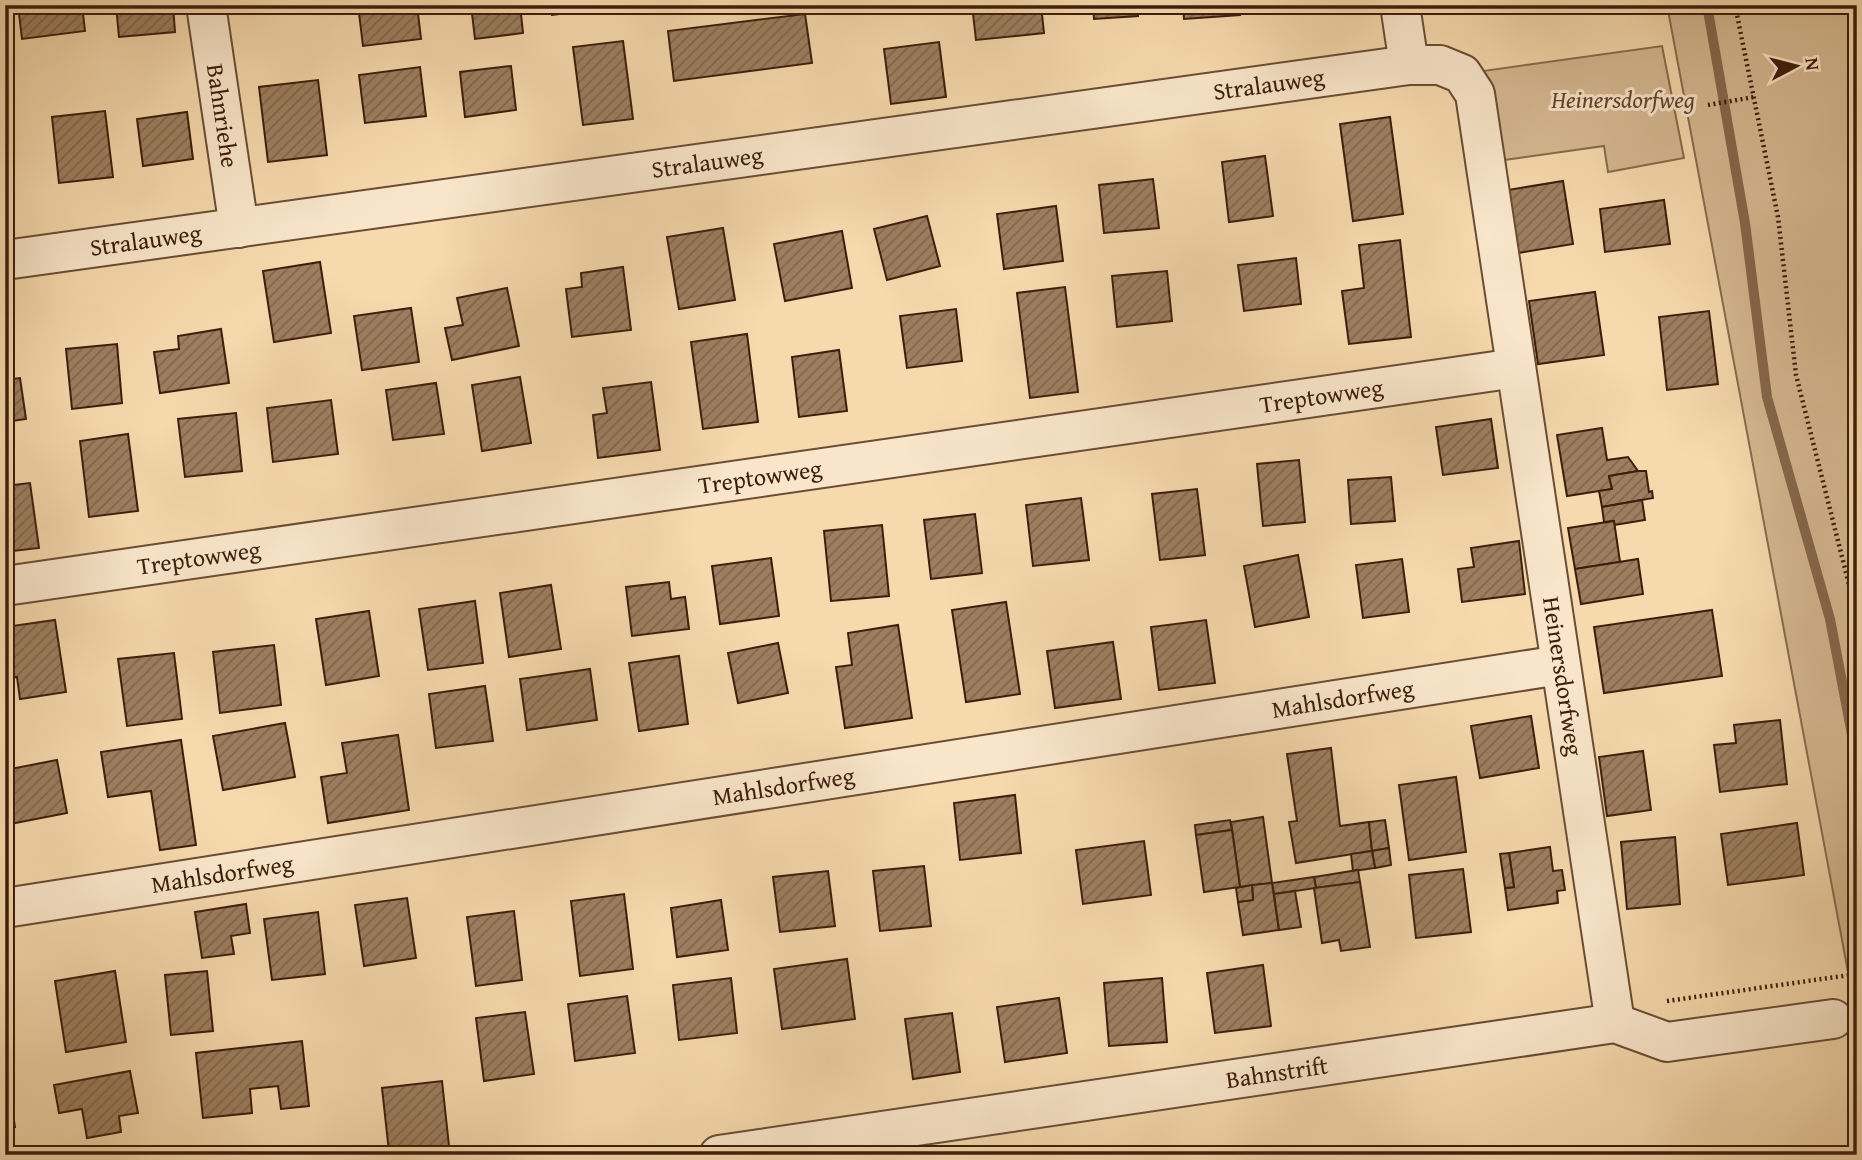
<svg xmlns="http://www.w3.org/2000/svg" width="1862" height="1160" font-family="'Gentium Book Plus',serif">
	<defs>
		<pattern id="building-hatch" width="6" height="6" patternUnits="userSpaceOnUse" patternTransform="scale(1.75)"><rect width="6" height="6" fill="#9d7f60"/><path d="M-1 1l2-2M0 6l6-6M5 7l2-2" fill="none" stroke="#81674e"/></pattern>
	</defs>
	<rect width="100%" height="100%" fill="#f6d9ad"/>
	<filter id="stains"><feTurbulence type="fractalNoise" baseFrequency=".00286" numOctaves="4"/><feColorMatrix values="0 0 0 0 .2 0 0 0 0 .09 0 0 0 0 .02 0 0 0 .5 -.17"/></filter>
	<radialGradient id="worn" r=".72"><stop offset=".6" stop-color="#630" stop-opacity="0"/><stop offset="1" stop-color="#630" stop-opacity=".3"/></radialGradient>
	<g fill="#d6b992" stroke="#896c4f" stroke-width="2">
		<path d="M 1667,5 L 1857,5 L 1857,1020 Z"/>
		<path d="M 1662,46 L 1684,158 L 1608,172 L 1604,146 L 1497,161 L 1483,71 Z"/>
	</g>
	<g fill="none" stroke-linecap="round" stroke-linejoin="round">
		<path stroke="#86684c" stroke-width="10" d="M 1707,5 L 1745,223 L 1767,397 L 1830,619 L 1857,761"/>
	</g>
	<g fill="url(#building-hatch)" stroke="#3c1e0c" stroke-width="2">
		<path d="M 18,5 L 82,5 L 85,31 L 22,39 Z"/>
		<path d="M 116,5 L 173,5 L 175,32 L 119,37 Z"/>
		<path d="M 358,5 L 417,5 L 421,39 L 363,46 Z"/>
		<path d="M 471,5 L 520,5 L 523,33 L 475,39 Z"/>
		<path d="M 551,5 L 611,5 L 611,8 L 552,15 Z"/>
		<path d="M 972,5 L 1041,5 L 1044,33 L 976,40 Z"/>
		<path d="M 1093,5 L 1137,5 L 1138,16 L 1094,19 Z"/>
		<path d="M 1183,5 L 1239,5 L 1240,15 L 1184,19 Z"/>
		<path d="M 805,14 L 812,63 L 674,81 L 668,31 Z"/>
		<path d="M 623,41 L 633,119 L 583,125 L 573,47 Z"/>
		<path d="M 939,42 L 946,97 L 891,104 L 884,49 Z"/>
		<path d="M 511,66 L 516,110 L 465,117 L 460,72 Z"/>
		<path d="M 420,67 L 426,116 L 365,123 L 359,75 Z"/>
		<path d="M 318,80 L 327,155 L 268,162 L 259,87 Z"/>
		<path d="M 105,111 L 113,177 L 59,183 L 52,117 Z"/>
		<path d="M 187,112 L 193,159 L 143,166 L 137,119 Z"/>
		<path d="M 1390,117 L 1403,214 L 1353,221 L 1340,124 Z"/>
		<path d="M 1265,156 L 1273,216 L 1229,222 L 1222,162 Z"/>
		<path d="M 1153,179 L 1159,228 L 1104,233 L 1099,185 Z"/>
		<path d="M 1563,181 L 1573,244 L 1518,253 L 1508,190 Z"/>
		<path d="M 1664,200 L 1670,244 L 1605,252 L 1600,209 Z"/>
		<path d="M 1056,206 L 1063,261 L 1004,269 L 997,214 Z"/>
		<path d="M 927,216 L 940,266 L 887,280 L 874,229 Z"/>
		<path d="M 723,228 L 735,300 L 679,309 L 667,237 Z"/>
		<path d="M 842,231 L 852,288 L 785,301 L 774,244 Z"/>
		<path d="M 1400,240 L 1411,337 L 1349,344 L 1342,291 L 1364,288 L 1359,245 Z"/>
		<path d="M 1296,258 L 1301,304 L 1244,311 L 1238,265 Z"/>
		<path d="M 320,262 L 331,333 L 274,342 L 263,271 Z"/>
		<path d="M 623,267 L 631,330 L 572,337 L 566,289 L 582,287 L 581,273 Z"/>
		<path d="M 1167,271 L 1172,321 L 1117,327 L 1112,276 Z"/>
		<path d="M 1065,287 L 1078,392 L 1030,398 L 1017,293 Z"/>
		<path d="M 507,288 L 519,346 L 452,360 L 445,328 L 463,325 L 457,298 Z"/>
		<path d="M 1595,292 L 1604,355 L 1538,364 L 1529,301 Z"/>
		<path d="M 411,308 L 419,362 L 362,370 L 354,316 Z"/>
		<path d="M 956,309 L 962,361 L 907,368 L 900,316 Z"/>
		<path d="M 1709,311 L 1718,384 L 1667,390 L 1659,317 Z"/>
		<path d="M 221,329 L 229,383 L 160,393 L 154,352 L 179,349 L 178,336 Z"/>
		<path d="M 747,334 L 758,422 L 703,429 L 691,342 Z"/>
		<path d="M 117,344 L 122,403 L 72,409 L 66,349 Z"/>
		<path d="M 839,350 L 847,411 L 799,417 L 792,357 Z"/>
		<path d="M 520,377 L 531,443 L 482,451 L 472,385 Z"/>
		<path d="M 20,378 L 26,419 L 5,422 L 5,380 Z"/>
		<path d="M 651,382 L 660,450 L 598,458 L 593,415 L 607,413 L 603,388 Z"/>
		<path d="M 436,383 L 444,434 L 393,440 L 386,390 Z"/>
		<path d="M 331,400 L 338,454 L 273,462 L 267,408 Z"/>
		<path d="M 236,413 L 242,471 L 185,477 L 178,419 Z"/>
		<path d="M 1491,419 L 1498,468 L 1443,475 L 1436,427 Z"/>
		<path d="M 1602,428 L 1607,460 L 1628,457 L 1638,471 L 1609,476 L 1612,489 L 1567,496 L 1557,435 Z"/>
		<path d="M 128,434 L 138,511 L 89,517 L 80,441 Z"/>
		<path d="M 1299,460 L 1305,522 L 1263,526 L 1257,464 Z"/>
		<path d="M 1638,471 L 1646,471 L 1649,492 L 1652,491 L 1653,498 L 1602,507 L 1599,491 L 1612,489 L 1609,476 Z"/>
		<path d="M 1391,477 L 1395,521 L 1351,524 L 1348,480 Z"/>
		<path d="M 30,483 L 39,548 L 5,552 L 5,486 Z"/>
		<path d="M 1197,489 L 1205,555 L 1160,560 L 1152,494 Z"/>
		<path d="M 1081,498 L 1089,560 L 1033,566 L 1026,505 Z"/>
		<path d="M 1642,500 L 1645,520 L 1614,525 L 1614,521 L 1604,522 L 1602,507 Z"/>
		<path d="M 975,514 L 982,573 L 931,579 L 924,520 Z"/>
		<path d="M 1614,521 L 1620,562 L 1575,569 L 1568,528 Z"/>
		<path d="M 882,525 L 889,596 L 831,601 L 824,531 Z"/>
		<path d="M 1519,541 L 1525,594 L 1462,602 L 1458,569 L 1474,567 L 1471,548 Z"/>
		<path d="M 1298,555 L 1309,617 L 1255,627 L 1244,566 Z"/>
		<path d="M 771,558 L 779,616 L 720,624 L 712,566 Z"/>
		<path d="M 1402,559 L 1409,612 L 1363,618 L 1356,565 Z"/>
		<path d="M 1638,559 L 1643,594 L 1581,604 L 1575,569 Z"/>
		<path d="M 669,582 L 671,599 L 685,597 L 689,629 L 632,636 L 626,587 Z"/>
		<path d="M 551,585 L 561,649 L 509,657 L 500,593 Z"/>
		<path d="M 475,601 L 483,663 L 428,670 L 419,609 Z"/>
		<path d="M 1006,602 L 1020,694 L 966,702 L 952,610 Z"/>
		<path d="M 1712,610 L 1722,676 L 1604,693 L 1594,627 Z"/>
		<path d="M 369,611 L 379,676 L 326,685 L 316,619 Z"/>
		<path d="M 55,620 L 66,692 L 20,699 L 17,677 L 5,679 L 5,627 Z"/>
		<path d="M 1206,620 L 1215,683 L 1159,690 L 1151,627 Z"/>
		<path d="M 898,625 L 912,718 L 845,728 L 836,667 L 852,665 L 848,633 Z"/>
		<path d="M 1113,642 L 1121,699 L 1055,708 L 1047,651 Z"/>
		<path d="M 778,643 L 788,693 L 738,703 L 728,653 Z"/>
		<path d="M 274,645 L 281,705 L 220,713 L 213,652 Z"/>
		<path d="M 174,653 L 182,719 L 127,726 L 118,659 Z"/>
		<path d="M 679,656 L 688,724 L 639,731 L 629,663 Z"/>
		<path d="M 590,669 L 597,720 L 527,730 L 520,679 Z"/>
		<path d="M 485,686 L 493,741 L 436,748 L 429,694 Z"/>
		<path d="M 1531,716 L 1539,768 L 1480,778 L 1471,726 Z"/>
		<path d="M 1780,720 L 1787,784 L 1720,792 L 1714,745 L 1736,743 L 1734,725 Z"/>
		<path d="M 285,723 L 295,777 L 223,790 L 213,736 Z"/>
		<path d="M 398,735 L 409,810 L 328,823 L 321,777 L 347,773 L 342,743 Z"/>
		<path d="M 181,740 L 196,845 L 160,850 L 151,791 L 108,797 L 101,752 Z"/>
		<path d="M 1331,748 L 1340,826 L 1369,822 L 1372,851 L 1296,863 L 1289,822 L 1297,821 L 1287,754 Z"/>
		<path d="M 1643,751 L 1651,810 L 1607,816 L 1599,757 Z"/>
		<path d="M 57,760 L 67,813 L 5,825 L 5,770 Z"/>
		<path d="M 1456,777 L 1466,852 L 1409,860 L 1399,785 Z"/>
		<path d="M 1015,795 L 1021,853 L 960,860 L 954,803 Z"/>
		<path d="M 1263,817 L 1272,883 L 1240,887 L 1231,822 Z"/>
		<path d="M 1230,820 L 1232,830 L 1196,835 L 1195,825 Z"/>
		<path d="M 1385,820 L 1389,848 L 1372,851 L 1369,822 Z"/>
		<path d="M 1797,823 L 1804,875 L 1728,885 L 1721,834 Z"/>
		<path d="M 1232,830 L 1240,887 L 1204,892 L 1196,835 Z"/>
		<path d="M 1675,837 L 1680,904 L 1627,909 L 1621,842 Z"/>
		<path d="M 1144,841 L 1151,895 L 1083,904 L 1076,850 Z"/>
		<path d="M 1550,847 L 1553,871 L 1562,870 L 1565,890 L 1557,891 L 1558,903 L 1508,910 L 1505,888 L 1514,887 L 1509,853 Z"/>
		<path d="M 1389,848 L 1391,865 L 1375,868 L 1372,851 Z"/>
		<path d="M 1372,851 L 1375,868 L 1353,871 L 1351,854 Z"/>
		<path d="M 1509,853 L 1514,887 L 1505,888 L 1500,854 Z"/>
		<path d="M 924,866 L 931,926 L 880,931 L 873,871 Z"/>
		<path d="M 1463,869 L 1471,932 L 1416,938 L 1409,875 Z"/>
		<path d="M 1358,870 L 1360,882 L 1316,888 L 1314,877 Z"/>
		<path d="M 828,871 L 835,926 L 780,932 L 773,877 Z"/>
		<path d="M 1314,877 L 1316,888 L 1274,894 L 1272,883 Z"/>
		<path d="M 1360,882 L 1370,947 L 1341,951 L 1339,940 L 1322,943 L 1314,888 Z"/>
		<path d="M 1272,883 L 1279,930 L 1243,935 L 1238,902 L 1253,900 L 1252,885 Z"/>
		<path d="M 1252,885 L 1253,900 L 1238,902 L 1236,888 Z"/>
		<path d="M 1295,891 L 1301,927 L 1279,930 L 1274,894 Z"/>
		<path d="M 624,894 L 633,969 L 580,976 L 571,901 Z"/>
		<path d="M 407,898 L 416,958 L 364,966 L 355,905 Z"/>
		<path d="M 721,900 L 728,950 L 677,957 L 671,908 Z"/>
		<path d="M 246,904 L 250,933 L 231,936 L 234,954 L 202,958 L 195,912 Z"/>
		<path d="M 514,911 L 522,980 L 476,986 L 467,917 Z"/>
		<path d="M 318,912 L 325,974 L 272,980 L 264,919 Z"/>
		<path d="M 847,959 L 855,1019 L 782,1029 L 774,969 Z"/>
		<path d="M 1263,965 L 1271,1026 L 1215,1033 L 1207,973 Z"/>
		<path d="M 115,971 L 126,1042 L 66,1052 L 55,981 Z"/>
		<path d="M 207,971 L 213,1031 L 171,1035 L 165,975 Z"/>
		<path d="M 731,978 L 737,1033 L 679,1040 L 673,985 Z"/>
		<path d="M 1162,978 L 1167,1042 L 1109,1046 L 1104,983 Z"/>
		<path d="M 627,996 L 635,1053 L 575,1061 L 568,1004 Z"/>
		<path d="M 1059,998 L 1067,1053 L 1005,1062 L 997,1007 Z"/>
		<path d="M 5,1009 L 13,1061 L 5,1062 Z"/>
		<path d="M 525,1012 L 534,1074 L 484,1081 L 476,1018 Z"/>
		<path d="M 952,1013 L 960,1072 L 913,1079 L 905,1019 Z"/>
		<path d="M 302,1041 L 309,1106 L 281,1109 L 278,1086 L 250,1089 L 252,1113 L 203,1118 L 196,1053 Z"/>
		<path d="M 130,1071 L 138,1113 L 119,1116 L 121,1132 L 87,1138 L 82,1109 L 59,1113 L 54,1085 Z"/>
		<path d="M 442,1081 L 449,1146 L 389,1152 L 382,1088 Z"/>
		<path d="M 5,1089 L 9,1089 L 15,1127 L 5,1128 Z"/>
	</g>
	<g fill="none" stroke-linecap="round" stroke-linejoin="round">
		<defs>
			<g id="minor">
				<path id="s1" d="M 206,5 L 239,228"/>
				<path id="s2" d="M 1400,5 L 1409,65 L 1440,65 L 1462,74 L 1475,94 L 1615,1023"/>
				<path id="s3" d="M 5,260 L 1409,65"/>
				<path id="s4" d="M 5,586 L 1516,368"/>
				<path id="s5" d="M 5,908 L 1560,665"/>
				<path id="s6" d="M 719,1155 L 1615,1023 L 1667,1042 L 1833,1019"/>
			</g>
		</defs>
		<use href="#minor" stroke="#6a4d34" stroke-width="42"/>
		<g stroke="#3c1e0c" stroke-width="4.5" stroke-dasharray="2 3.5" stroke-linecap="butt">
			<path d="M 1735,5 L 1778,217 L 1796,375 L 1857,616"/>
			<path d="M 1708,105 L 1754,97"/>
			<path d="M 1667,1001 L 1857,974"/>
		</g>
		<use href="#minor" stroke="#f9e6ca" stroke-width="38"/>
	</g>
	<g text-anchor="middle" stroke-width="6" stroke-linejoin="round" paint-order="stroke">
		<g font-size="24" fill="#3c1e0c" stroke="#f9e6ca">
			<text dy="8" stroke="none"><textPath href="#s3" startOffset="1276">Stralauweg</textPath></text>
			<text dy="8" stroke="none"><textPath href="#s1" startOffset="112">Bahnriehe</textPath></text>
			<text dy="8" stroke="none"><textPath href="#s3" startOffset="709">Stralauweg</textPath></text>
			<text dy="8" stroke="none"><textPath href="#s3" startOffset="142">Stralauweg</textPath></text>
			<text dy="8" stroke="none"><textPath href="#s4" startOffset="1330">Treptowweg</textPath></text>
			<text dy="8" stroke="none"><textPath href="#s4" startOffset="763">Treptowweg</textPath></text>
			<text dy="8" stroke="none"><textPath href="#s4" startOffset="196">Treptowweg</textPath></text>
			<text dy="8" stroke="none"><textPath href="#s2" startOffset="728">Heinersdorfweg</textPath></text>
			<text dy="8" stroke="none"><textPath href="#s5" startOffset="1354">Mahlsdorfweg</textPath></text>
			<text dy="8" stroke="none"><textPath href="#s5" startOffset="788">Mahlsdorfweg</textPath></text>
			<text dy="8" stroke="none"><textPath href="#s5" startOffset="220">Mahlsdorfweg</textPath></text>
			<text dy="8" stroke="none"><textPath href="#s6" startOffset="564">Bahnstrift</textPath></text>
		</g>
		<g font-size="24" font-style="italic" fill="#62452e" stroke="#f9e6ca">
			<text x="1623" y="108">Heinersdorfweg</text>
		</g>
	</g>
	<rect width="1862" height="1160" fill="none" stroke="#f6d9ad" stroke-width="28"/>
	<rect x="7" y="7" width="1848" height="1146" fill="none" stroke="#3c1e0c" stroke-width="3.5"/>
	<rect x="14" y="14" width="1834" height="1132" fill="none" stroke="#3c1e0c" stroke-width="2"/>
	<g transform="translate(1796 66) rotate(83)" stroke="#f9e6ca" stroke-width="5" paint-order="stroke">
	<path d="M0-5L12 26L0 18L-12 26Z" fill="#3c1e0c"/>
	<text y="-10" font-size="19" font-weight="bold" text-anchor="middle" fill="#3c1e0c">N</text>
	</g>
	<rect width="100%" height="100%" filter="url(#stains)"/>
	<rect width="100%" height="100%" fill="url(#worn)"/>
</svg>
